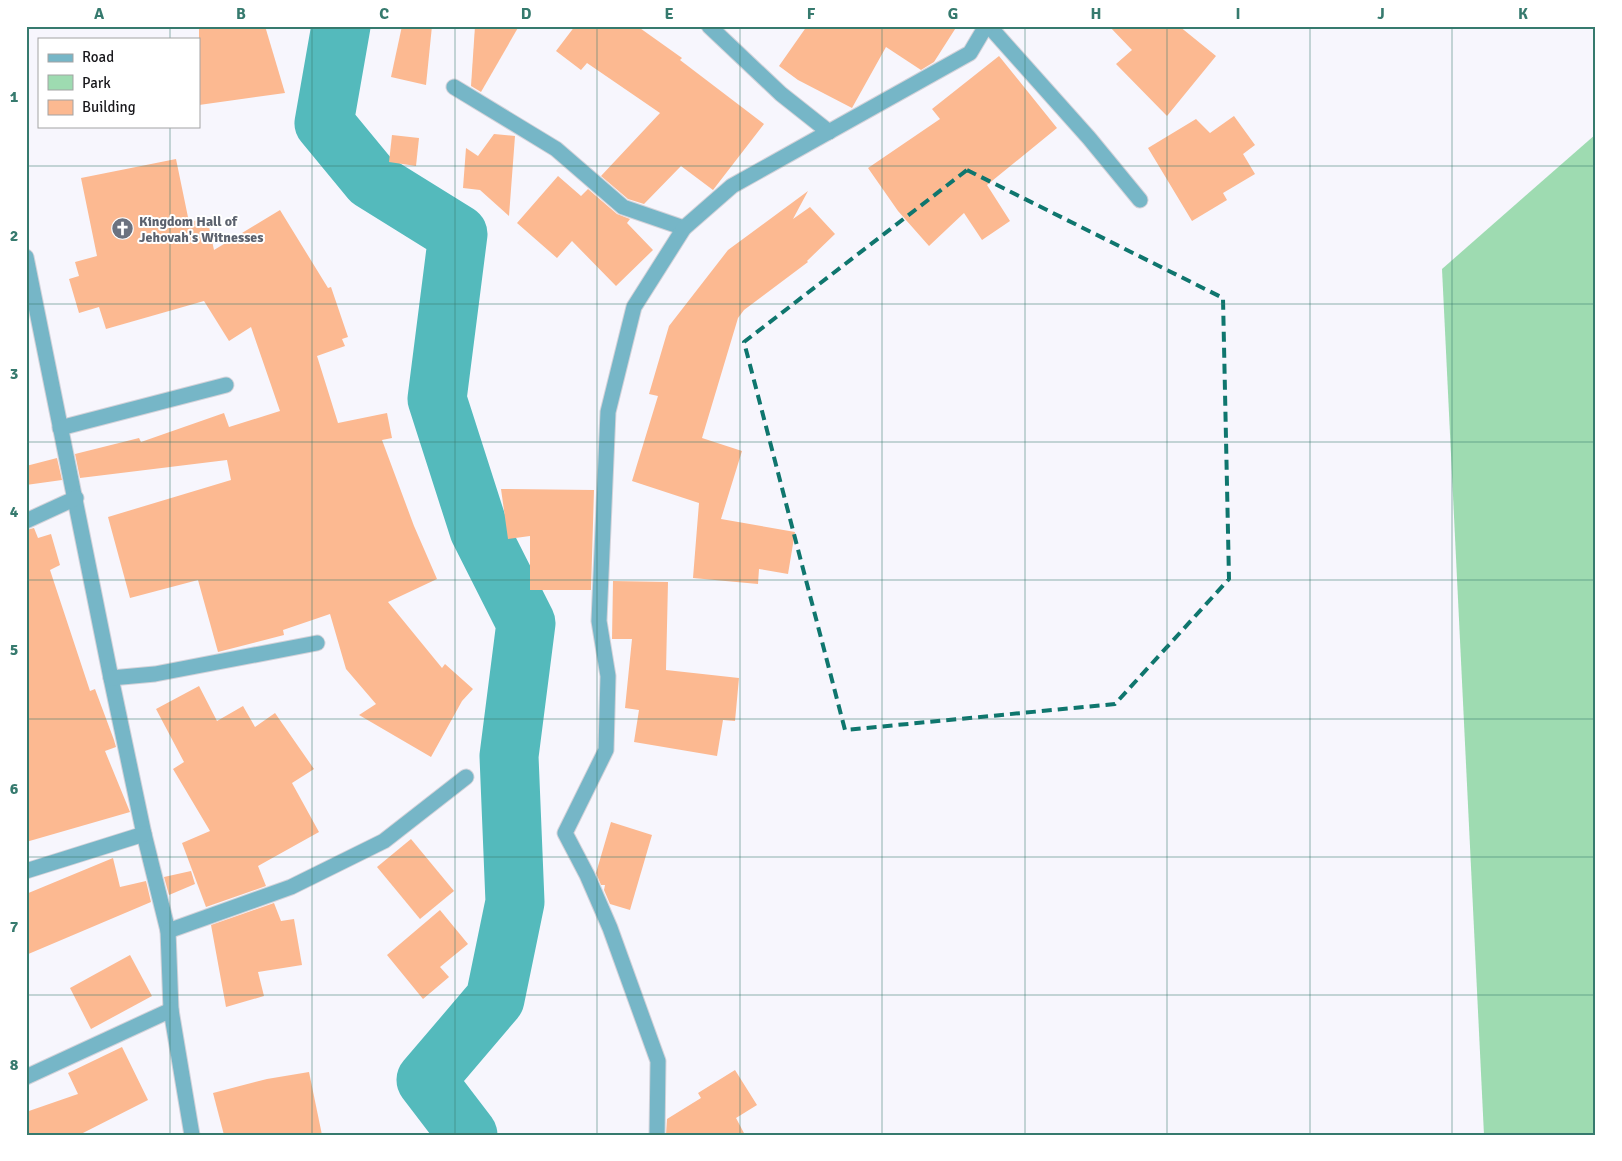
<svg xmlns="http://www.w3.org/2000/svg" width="1622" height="1161" font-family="Signika,sans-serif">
	<rect width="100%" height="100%" fill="#f7f6fd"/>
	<path fill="#9edbb1" d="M 1596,134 L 1596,1135 L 1484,1135 L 1442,269 Z"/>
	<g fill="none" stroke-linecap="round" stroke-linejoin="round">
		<path stroke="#54babc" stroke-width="59" d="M 341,26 L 324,123 L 371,180 L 458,234 L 437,399 L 479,530 L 526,623 L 509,756 L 515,902 L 495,999 L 426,1080 L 468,1135"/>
	</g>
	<g fill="#fcb991">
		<path d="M 199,26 L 265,26 L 285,93 L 199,105 Z"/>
		<path d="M 402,26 L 432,26 L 426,85 L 391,77 Z"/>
		<path d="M 475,26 L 519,26 L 481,92 L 471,86 Z"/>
		<path d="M 575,26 L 637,26 L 682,58 L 680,60 L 764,124 L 713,190 L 681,166 L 644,204 L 628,199 L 601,176 L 660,113 L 587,63 L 581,70 L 556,51 Z"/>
		<path d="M 807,26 L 957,26 L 934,62 L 921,70 L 886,47 L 852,108 L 798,80 L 779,66 Z"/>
		<path d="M 1109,26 L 1179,26 L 1216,56 L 1167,116 L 1116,64 L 1132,50 Z"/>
		<path d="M 999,56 L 1057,128 L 987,185 L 1010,221 L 982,240 L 964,213 L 929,246 L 898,211 L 868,168 L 940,119 L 932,109 Z"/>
		<path d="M 1234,116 L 1255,145 L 1243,154 L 1255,174 L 1223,193 L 1227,200 L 1192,221 L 1148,148 L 1196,119 L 1210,133 Z"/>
		<path d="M 494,134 L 515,136 L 509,216 L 480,190 L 463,188 L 466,148 L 478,156 Z"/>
		<path d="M 392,135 L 419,138 L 416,166 L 389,162 Z"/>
		<path d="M 176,159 L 189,222 L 207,218 L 214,250 L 280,210 L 328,288 L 331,287 L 348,337 L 342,339 L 345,346 L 317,356 L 338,423 L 387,413 L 392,438 L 382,440 L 414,526 L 437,579 L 388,602 L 442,668 L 445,664 L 473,689 L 462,701 L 431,757 L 359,715 L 376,704 L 346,669 L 330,614 L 283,630 L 284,635 L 218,652 L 198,580 L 130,598 L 108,517 L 231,480 L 227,460 L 80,478 L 75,454 L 139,438 L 141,442 L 224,413 L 229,427 L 280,411 L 251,327 L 229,341 L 204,301 L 106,329 L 99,307 L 79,313 L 69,279 L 79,276 L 75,262 L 97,256 L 81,178 Z"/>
		<path d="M 558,176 L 581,196 L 588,189 L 617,214 L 630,219 L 627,223 L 653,250 L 616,286 L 572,241 L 557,258 L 517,223 Z"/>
		<path d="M 808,191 L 793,219 L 810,207 L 835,234 L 807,261 L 808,262 L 744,310 L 738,318 L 702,438 L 742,451 L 721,519 L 795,532 L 788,574 L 759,569 L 758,584 L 693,578 L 699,503 L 632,481 L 658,396 L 649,394 L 669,326 L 728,250 Z"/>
		<path d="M 57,458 L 62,480 L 26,485 L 26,466 Z"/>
		<path d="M 501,489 L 594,490 L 591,590 L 530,590 L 530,536 L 508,539 Z"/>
		<path d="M 34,528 L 38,538 L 51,534 L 60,565 L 50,570 L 90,691 L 95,689 L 114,740 L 116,747 L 105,751 L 130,812 L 26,842 L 26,530 Z"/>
		<path d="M 613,581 L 668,582 L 666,670 L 739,678 L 735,721 L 723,720 L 717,756 L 634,742 L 639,710 L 625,708 L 632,639 L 612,639 Z"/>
		<path d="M 199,686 L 217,721 L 243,706 L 255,727 L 275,713 L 314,769 L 292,783 L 319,832 L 258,866 L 266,886 L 206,907 L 182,843 L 210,831 L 173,769 L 184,762 L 156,709 Z"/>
		<path d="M 611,822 L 652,835 L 630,910 L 610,904 L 604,890 L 605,885 L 601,885 L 596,873 Z"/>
		<path d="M 411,839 L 454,891 L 420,919 L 377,867 Z"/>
		<path d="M 113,858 L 120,887 L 146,881 L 151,902 L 26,955 L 26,894 Z"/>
		<path d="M 191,871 L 195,884 L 169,895 L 164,877 Z"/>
		<path d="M 274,903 L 281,921 L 294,919 L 302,965 L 258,972 L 264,996 L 226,1007 L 211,925 Z"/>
		<path d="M 440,910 L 468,944 L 440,967 L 449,977 L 423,999 L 387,955 Z"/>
		<path d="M 130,955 L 152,996 L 91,1029 L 70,988 Z"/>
		<path d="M 122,1047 L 148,1100 L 79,1135 L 26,1135 L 26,1112 L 78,1094 L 68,1073 Z"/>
		<path d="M 735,1070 L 757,1105 L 736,1118 L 745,1135 L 666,1135 L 667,1119 L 701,1098 L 698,1093 Z"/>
		<path d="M 309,1072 L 322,1135 L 224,1135 L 213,1093 L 267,1079 Z"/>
	</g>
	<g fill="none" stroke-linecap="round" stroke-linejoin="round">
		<defs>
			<g id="minor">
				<path d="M 709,26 L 781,94 L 829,132"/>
				<path d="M 989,26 L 1089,138 L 1140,200"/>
				<path d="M 454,87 L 556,149 L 623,207 L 684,228"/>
				<path d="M 26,257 L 111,678 L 144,834 L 168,931 L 171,1010 L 192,1135"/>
				<path d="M 60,428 L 226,385"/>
				<path d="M 26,521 L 76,498"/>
				<path d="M 111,678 L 155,674 L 317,643"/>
				<path d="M 26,871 L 144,834"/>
				<path d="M 168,931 L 291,887 L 384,841 L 466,777"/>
				<path d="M 26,1077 L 171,1010"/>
				<path d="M 657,1135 L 658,1061 L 610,928 L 587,875 L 565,833 L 606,750 L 608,676 L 599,621 L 608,412 L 634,307 L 684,228 L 732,186 L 970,53 L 986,26"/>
			</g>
		</defs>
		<use href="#minor" stroke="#d3d2d9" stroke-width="17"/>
		<use href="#minor" stroke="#76b6c7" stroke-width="15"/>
	</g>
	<path fill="none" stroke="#0f766e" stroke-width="4" stroke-dasharray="10 6" stroke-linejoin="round" d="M 967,170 L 1223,298 L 1229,579 L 1115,704 L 845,730 L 744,342 Z"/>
	<path fill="none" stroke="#367a6e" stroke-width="1" stroke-opacity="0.55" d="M 170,26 L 170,39M 312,26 L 312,1135M 455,26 L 455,1135M 597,26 L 597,1135M 740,26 L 740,1135M 882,26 L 882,1135M 1025,26 L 1025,1135M 1167,26 L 1167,1135M 1310,26 L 1310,1135M 1452,26 L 1452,1135M 170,126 L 170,1135M 26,166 L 1596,166M 26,304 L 1596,304M 26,442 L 1596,442M 26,580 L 1596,580M 26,719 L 1596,719M 26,857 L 1596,857M 26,995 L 1596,995"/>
	<defs>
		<symbol id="church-disc" viewBox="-11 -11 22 22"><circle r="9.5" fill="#6b7280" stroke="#fff"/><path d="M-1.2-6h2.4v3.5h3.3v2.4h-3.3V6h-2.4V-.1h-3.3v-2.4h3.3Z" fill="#fff"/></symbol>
	</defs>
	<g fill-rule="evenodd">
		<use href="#church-disc" x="110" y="216" width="25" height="25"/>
	</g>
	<g text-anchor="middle" stroke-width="4" stroke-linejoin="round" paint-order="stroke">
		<g font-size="14" font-weight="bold" fill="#5b616d" stroke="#fff" text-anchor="start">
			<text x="139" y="226">Kingdom Hall of<tspan x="139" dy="16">Jehovah's Witnesses</tspan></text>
		</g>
	</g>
	<rect width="1622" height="1161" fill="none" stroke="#ffffff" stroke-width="55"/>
	<rect x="38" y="38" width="162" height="90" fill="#ffffff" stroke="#a3a3a4"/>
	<rect x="48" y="54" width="25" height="8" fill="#76b6c7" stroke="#a3a3a4"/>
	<text x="82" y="62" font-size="15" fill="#19181c">Road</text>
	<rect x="48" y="75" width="25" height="15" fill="#9edbb1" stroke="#a3a3a4"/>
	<text x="82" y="88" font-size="15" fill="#19181c">Park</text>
	<rect x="48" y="100" width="25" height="15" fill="#fcb991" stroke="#a3a3a4"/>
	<text x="82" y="112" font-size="15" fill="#19181c">Building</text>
	<rect x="28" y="28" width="1566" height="1106" fill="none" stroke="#367a6e" stroke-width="2"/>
	<g font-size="16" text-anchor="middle" font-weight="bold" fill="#367a6e">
		<text x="99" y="19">A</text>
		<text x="241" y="19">B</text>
		<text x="384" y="19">C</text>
		<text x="526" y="19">D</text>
		<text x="669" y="19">E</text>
		<text x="811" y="19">F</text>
		<text x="953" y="19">G</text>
		<text x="1096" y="19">H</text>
		<text x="1238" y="19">I</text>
		<text x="1381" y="19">J</text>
		<text x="1523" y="19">K</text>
		<text x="14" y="102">1</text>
		<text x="14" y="241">2</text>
		<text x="14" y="379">3</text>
		<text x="14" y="517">4</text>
		<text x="14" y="655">5</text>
		<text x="14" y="794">6</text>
		<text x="14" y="932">7</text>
		<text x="14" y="1070">8</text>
	</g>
</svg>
